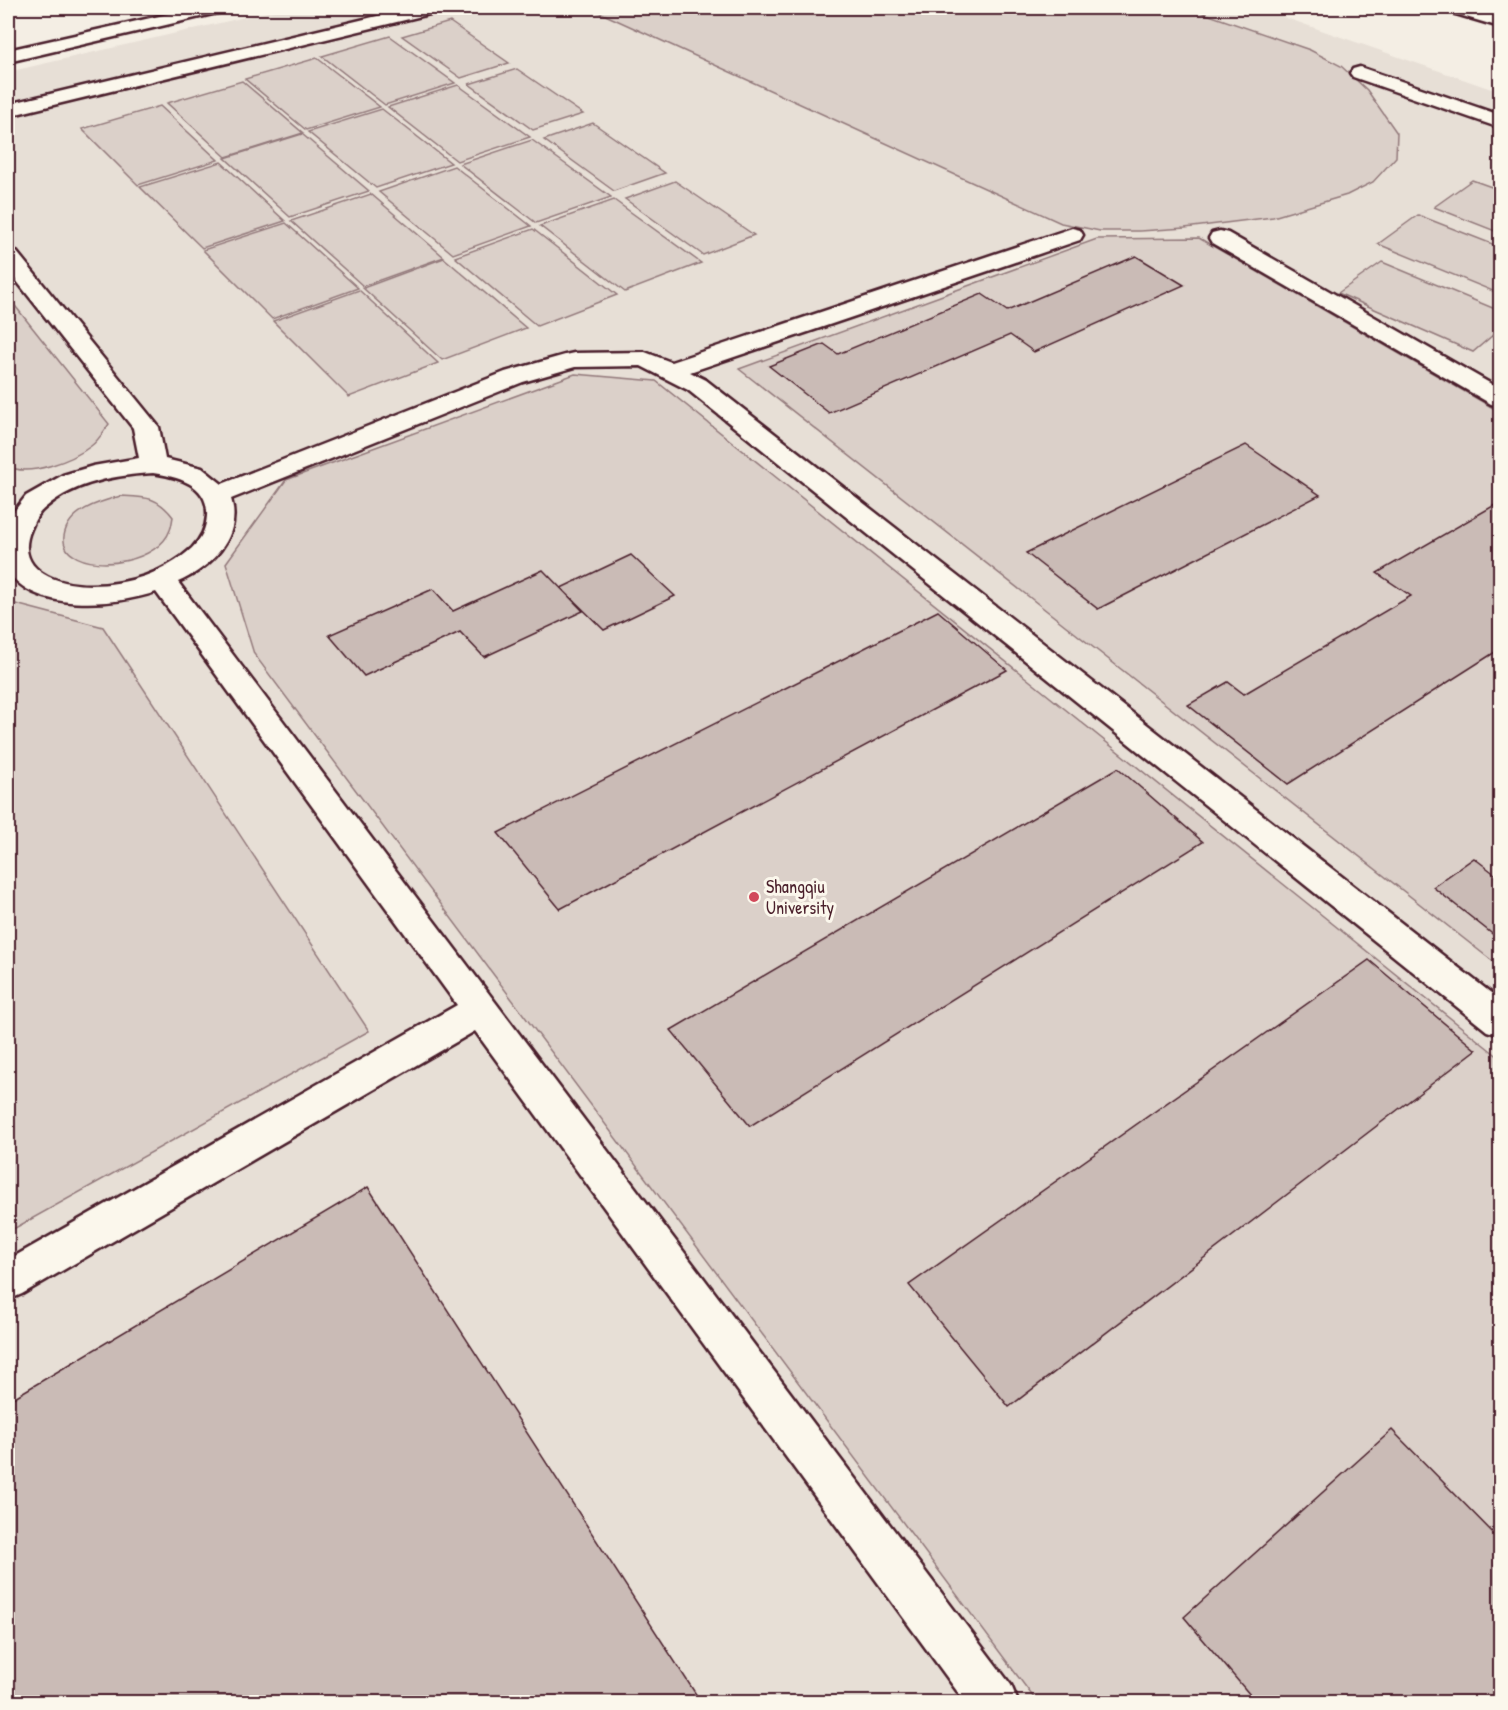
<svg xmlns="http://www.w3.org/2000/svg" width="1508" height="1710" font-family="'Patrick Hand',sans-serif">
	<rect width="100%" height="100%" fill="#f4eee4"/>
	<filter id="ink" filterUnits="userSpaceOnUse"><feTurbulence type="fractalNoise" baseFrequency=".0167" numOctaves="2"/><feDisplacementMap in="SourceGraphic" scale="12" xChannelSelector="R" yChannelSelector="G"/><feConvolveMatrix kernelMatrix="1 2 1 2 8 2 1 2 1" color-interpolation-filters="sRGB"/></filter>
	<g filter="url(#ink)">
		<path fill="#e7dfd6" d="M 285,8 L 1257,8 L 1500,92 L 1500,1702 L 8,1702 L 8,72 Z"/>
		<g fill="#dbd0c9" stroke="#92787a" stroke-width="1.5">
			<path d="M 590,8 L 1189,8 L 1310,50 L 1341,66 L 1367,90 L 1397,133 L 1396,157 L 1373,182 L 1347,195 L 1273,217 L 1185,228 L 1140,231 L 1100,231 L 1061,223 Z"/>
			<path d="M 450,22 L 509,63 L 461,78 L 402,36 Z"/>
			<path d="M 390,36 L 455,83 L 385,105 L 322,56 Z"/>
			<path d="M 317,58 L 380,107 L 306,130 L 245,79 Z"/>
			<path d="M 517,69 L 583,114 L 533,130 L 469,84 Z"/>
			<path d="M 242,81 L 303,133 L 226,157 L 167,103 Z"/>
			<path d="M 458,85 L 530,137 L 457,161 L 388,107 Z"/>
			<path d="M 160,106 L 218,160 L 138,185 L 82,129 Z"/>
			<path d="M 382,109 L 451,163 L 376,188 L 308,132 Z"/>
			<path d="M 593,123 L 665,173 L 614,191 L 544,140 Z"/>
			<path d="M 302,134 L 369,191 L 290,217 L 225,158 Z"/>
			<path d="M 532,140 L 611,197 L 536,223 L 460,164 Z"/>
			<path d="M 221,162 L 285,221 L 202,248 L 140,187 Z"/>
			<path d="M 454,166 L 531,226 L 453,254 L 379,192 Z"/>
			<path d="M 1472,180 L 1500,190 L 1500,233 L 1434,207 Z"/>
			<path d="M 675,181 L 754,235 L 703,255 L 625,199 Z"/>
			<path d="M 371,194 L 444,257 L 363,286 L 291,221 Z"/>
			<path d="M 614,200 L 701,263 L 625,292 L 540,226 Z"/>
			<path d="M 1418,215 L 1500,247 L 1500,294 L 1378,244 Z"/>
			<path d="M 286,223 L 358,288 L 272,319 L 203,250 Z"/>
			<path d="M 533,229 L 617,295 L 537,326 L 455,257 Z"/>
			<path d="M 1199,238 L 1500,412 L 1500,967 L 739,369 L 1097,239 Z"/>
			<path d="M 444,258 L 526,328 L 442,360 L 363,288 Z"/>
			<path d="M 1382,262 L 1500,311 L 1500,329 L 1473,352 L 1338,293 Z"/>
			<path d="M 359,290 L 438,363 L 349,397 L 273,321 Z"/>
			<path d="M 8,297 L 109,424 C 104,431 98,441 91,446 C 73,460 28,478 8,466 Z"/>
			<path d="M 575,374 L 656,381 L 1500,1058 L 1500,1702 L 1037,1702 L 254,654 L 226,563 L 286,480 Z"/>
			<path d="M 121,496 C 145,497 157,496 173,517 C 172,521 172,526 170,530 C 159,561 98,572 73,555 C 66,551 63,543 64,536 C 68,510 99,502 121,496 Z"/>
			<path d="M 8,602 L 103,627 L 369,1031 L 8,1232 Z"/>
		</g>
		<g fill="#cabbb6" stroke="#4a1f2b" stroke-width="1.5">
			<path d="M 1136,256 L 1184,285 L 1034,352 L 1010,335 L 829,413 L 769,366 L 824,344 L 838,354 L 982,294 L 1007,311 Z"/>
			<path d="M 1246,445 L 1320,495 L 1098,609 L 1026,553 Z"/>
			<path d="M 1500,502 L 1500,649 L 1288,784 L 1188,705 L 1228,682 L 1244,694 L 1411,596 L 1377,573 Z"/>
			<path d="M 631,555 L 675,596 L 604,630 L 561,588 Z"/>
			<path d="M 543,570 L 583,611 L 484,657 L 460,632 L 364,676 L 329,635 L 433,589 L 453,611 Z"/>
			<path d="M 938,611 L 1007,670 L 560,909 L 498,833 Z"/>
			<path d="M 1118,768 L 1203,842 L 750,1126 L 671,1030 Z"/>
			<path d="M 1474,858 L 1500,878 L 1500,940 L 1433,887 Z"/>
			<path d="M 1369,960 L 1476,1050 L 1009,1407 L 909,1285 Z"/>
			<path d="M 368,1187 L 701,1702 L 8,1702 L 8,1401 Z"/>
			<path d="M 1392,1430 L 1500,1540 L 1500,1702 L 1256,1702 L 1184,1617 Z"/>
		</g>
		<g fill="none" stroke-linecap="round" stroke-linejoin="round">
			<defs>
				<g id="minor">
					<path d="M 195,8 L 226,8 L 223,12 L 217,13 L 8,62 L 8,50 Z"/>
					<path d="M 411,8 L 441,8 L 438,12 L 8,116 L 8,104 Z"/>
					<path d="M 1360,67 L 1500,115 L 1500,128 L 1353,77 L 1350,73 L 1353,69 Z"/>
					<path d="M 1072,228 L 1080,230 L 1083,235 L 1080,240 L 690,372 L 706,380 L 1500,1000 L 1500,1035 L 1487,1031 L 688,390 L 641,366 L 575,367 L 523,382 L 231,499 C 243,537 210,568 178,582 L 1011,1685 L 1018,1702 L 965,1702 L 475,1031 L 22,1294 L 8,1300 L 8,1260 L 457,1005 L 156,592 C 114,606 35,613 8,571 L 8,519 L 26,496 L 63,475 L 93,466 L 139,458 L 133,428 L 8,270 L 8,249 L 16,251 L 155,422 L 159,427 L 165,459 L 202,468 L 222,484 L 505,372 L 565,355 L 574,353 L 645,352 L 671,362 ZM 153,473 C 178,477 209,484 207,516 C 206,529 201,539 192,548 C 165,573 127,585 91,585 C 58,585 13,571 31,529 C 34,521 38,513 46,507 C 75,482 116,475 153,473 Z"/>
					<path d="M 1220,231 L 1228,233 L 1500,389 L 1500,406 L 1491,404 L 1212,243 L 1209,238 L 1212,233 Z"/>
				</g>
				<path id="highway" d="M 1446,8 L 1472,8 L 1500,16 L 1500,27 L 1449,12 Z"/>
			</defs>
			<use href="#minor" stroke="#4a1f2b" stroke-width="5"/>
			<use href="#highway" stroke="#4a1f2b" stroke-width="5"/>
			<use href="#minor" fill="#fbf7ec" fill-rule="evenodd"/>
			<use href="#highway" fill="#fbf7ec" fill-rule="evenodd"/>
		</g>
	</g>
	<circle fill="#d1495b" stroke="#fbf7ec" stroke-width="2" cx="754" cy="897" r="6"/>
	<g text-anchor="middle" stroke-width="6" stroke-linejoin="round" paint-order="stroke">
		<g font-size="18" fill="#4a1f2b" stroke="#fbf7ec" text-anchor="start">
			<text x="766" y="893">Shangqiu<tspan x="766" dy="21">University</tspan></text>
		</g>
	</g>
	<rect width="1508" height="1710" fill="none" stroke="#fbf7ec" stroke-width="30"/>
	<rect x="15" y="15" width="1478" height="1680" fill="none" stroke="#4a1f2b" stroke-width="2" filter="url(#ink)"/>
</svg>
